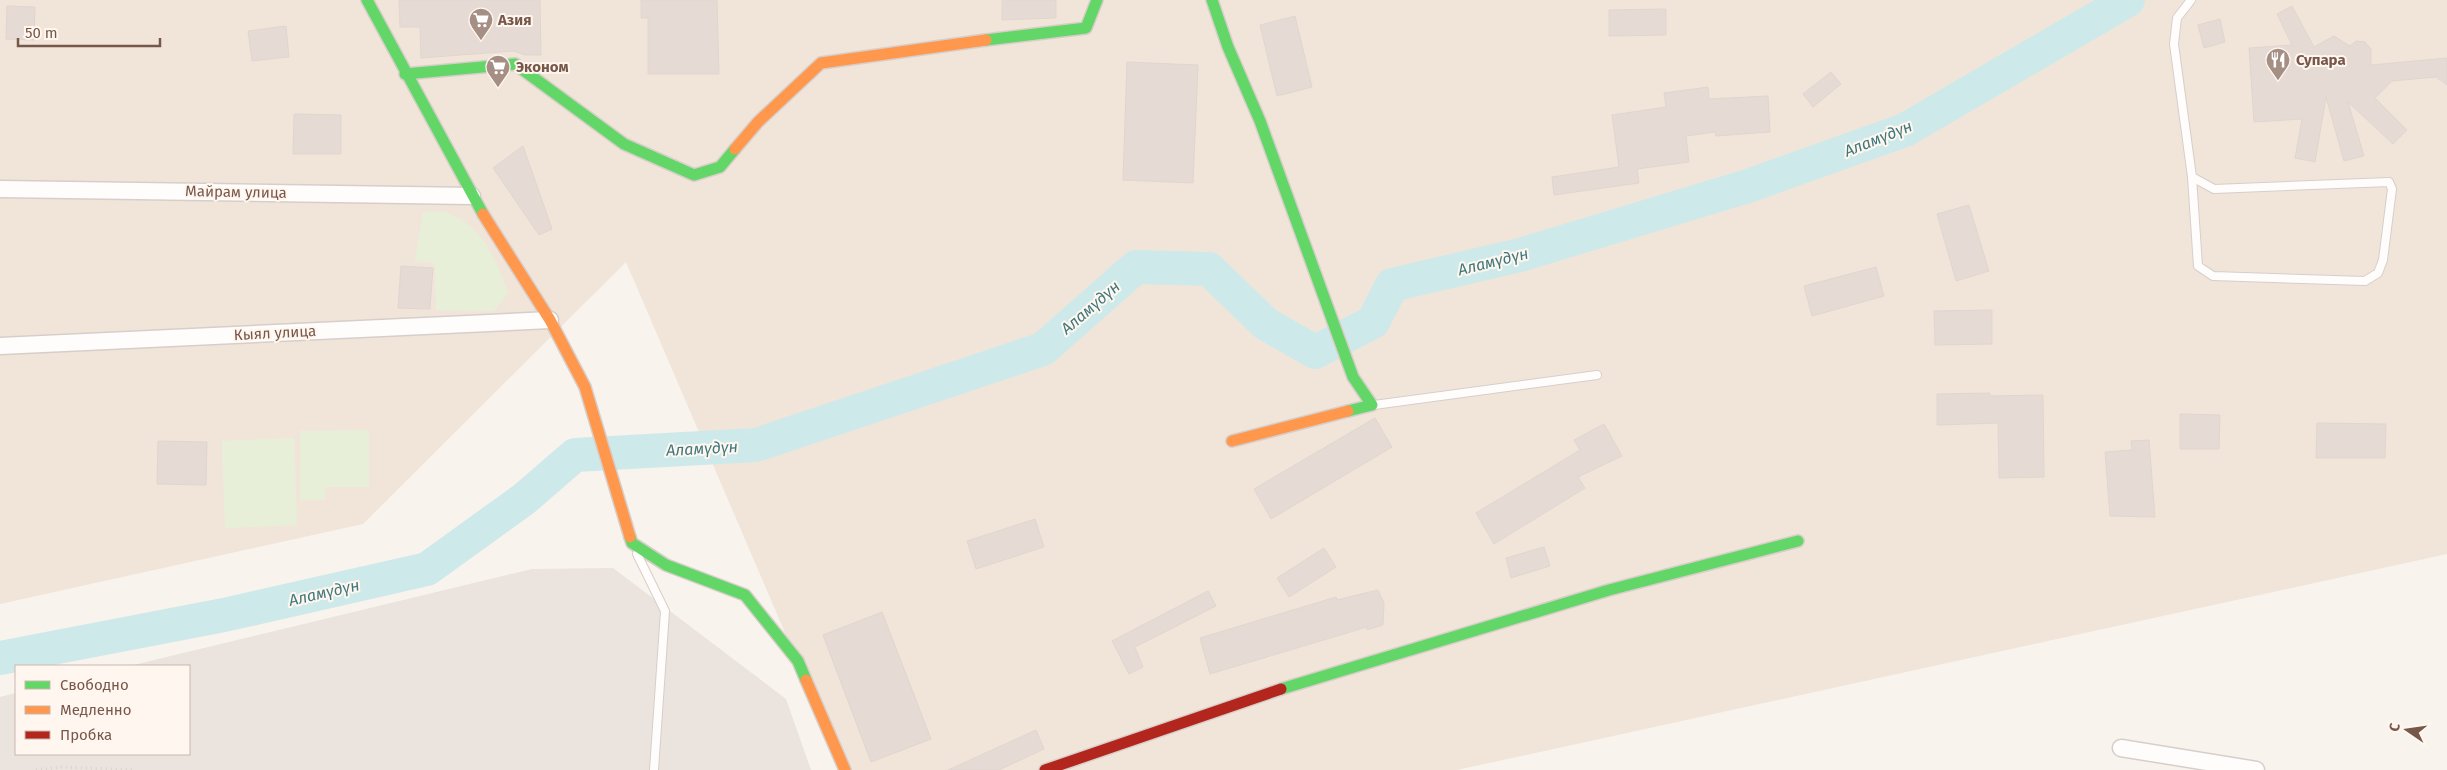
<svg xmlns="http://www.w3.org/2000/svg" width="2447" height="770" font-family="'Fira Sans',sans-serif">
	<rect width="100%" height="100%" fill="#f8f3ed"/>
	<path fill="#f1e5da" d="M 0,0 L 2447,0 L 2447,554 L 1457,770 L 844,770 L 626,262 L 363,524 L 0,604 Z"/>
	<path fill="#ebe3dd" d="M 613,568 L 786,699 L 811,770 L 0,770 L 0,697 L 16,693 L 16,754 L 189,754 L 189,666 L 129,666 L 532,569 Z"/>
	<g fill="#e7efd8">
		<path d="M 423,212 C 431,212 443,211 450,214 C 484,228 497,261 508,293 L 494,311 L 436,310 L 435,263 L 415,261 Z"/>
		<path d="M 369,430 L 369,487 L 325,487 L 325,500 L 300,500 L 300,431 Z"/>
		<path d="M 294,438 L 297,525 L 225,528 L 222,441 Z"/>
	</g>
	<g fill="none" stroke-linecap="round" stroke-linejoin="round">
		<path stroke="#cee9ea" stroke-width="34" d="M 0,658 L 224,615 L 427,569 L 524,499 L 575,455 L 756,445 L 1043,349 L 1136,267 L 1209,269 L 1266,324 L 1315,352 L 1373,322 L 1392,285 L 1520,255 L 1748,186 L 1905,130 L 2128,0"/>
	</g>
	<g fill="#e5dbd4" stroke="#e1d5cf">
		<path d="M 399,0 L 540,0 L 541,55 L 525,55 L 514,51 L 421,58 L 420,27 L 400,27 Z"/>
		<path d="M 641,0 L 717,0 L 719,74 L 648,74 L 648,18 L 641,18 Z"/>
		<path d="M 1002,0 L 1056,0 L 1056,18 L 1002,20 Z"/>
		<path d="M 7,6 L 35,7 L 34,40 L 6,39 Z"/>
		<path d="M 2292,6 L 2314,47 L 2334,36 L 2350,46 L 2356,41 L 2365,42 L 2371,49 L 2371,65 L 2447,58 L 2447,85 L 2436,77 L 2392,81 L 2375,98 L 2407,130 L 2393,144 L 2348,102 L 2364,156 L 2344,161 L 2326,97 L 2315,162 L 2295,158 L 2302,119 L 2254,122 L 2249,48 L 2292,45 L 2277,14 Z"/>
		<path d="M 1666,9 L 1666,35 L 1609,36 L 1609,10 Z"/>
		<path d="M 1295,16 L 1312,87 L 1277,96 L 1260,25 Z"/>
		<path d="M 2220,19 L 2225,42 L 2204,48 L 2198,25 Z"/>
		<path d="M 286,26 L 289,57 L 252,61 L 248,31 Z"/>
		<path d="M 1127,62 L 1198,65 L 1193,183 L 1123,180 Z"/>
		<path d="M 1831,72 L 1841,84 L 1813,107 L 1803,94 Z"/>
		<path d="M 1708,87 L 1709,99 L 1768,96 L 1770,132 L 1716,136 L 1715,132 L 1686,136 L 1689,162 L 1637,169 L 1639,183 L 1554,195 L 1552,177 L 1619,167 L 1612,115 L 1666,107 L 1664,93 Z"/>
		<path d="M 294,114 L 341,115 L 341,154 L 293,154 Z"/>
		<path d="M 523,146 L 552,229 L 539,235 L 493,168 Z"/>
		<path d="M 1969,205 L 1989,271 L 1956,281 L 1937,214 Z"/>
		<path d="M 401,266 L 433,268 L 430,309 L 398,308 Z"/>
		<path d="M 1876,267 L 1884,296 L 1812,316 L 1804,286 Z"/>
		<path d="M 1992,310 L 1992,344 L 1935,345 L 1934,311 Z"/>
		<path d="M 1990,393 L 1990,396 L 2043,395 L 2044,477 L 1999,478 L 1998,423 L 1937,425 L 1937,394 Z"/>
		<path d="M 2180,414 L 2220,415 L 2219,449 L 2180,449 Z"/>
		<path d="M 1375,418 L 1392,447 L 1271,519 L 1254,489 Z"/>
		<path d="M 2317,423 L 2386,424 L 2385,458 L 2316,458 Z"/>
		<path d="M 1604,424 L 1622,456 L 1578,477 L 1585,488 L 1494,544 L 1476,513 L 1580,450 L 1574,440 Z"/>
		<path d="M 2149,440 L 2155,517 L 2110,516 L 2105,452 L 2132,450 L 2131,441 Z"/>
		<path d="M 158,441 L 207,442 L 206,485 L 157,484 Z"/>
		<path d="M 1035,519 L 1044,547 L 976,569 L 967,541 Z"/>
		<path d="M 1544,547 L 1550,566 L 1511,578 L 1506,558 Z"/>
		<path d="M 1324,548 L 1336,567 L 1289,597 L 1277,578 Z"/>
		<path d="M 1378,590 L 1384,603 L 1383,625 L 1367,630 L 1367,627 L 1210,674 L 1200,638 L 1336,597 L 1337,600 Z"/>
		<path d="M 1208,591 L 1216,606 L 1135,647 L 1143,667 L 1129,674 L 1112,641 Z"/>
		<path d="M 882,612 L 931,739 L 871,762 L 823,635 Z"/>
		<path d="M 1036,730 L 1044,749 L 999,770 L 948,770 Z"/>
	</g>
	<g fill="none" stroke-linecap="round" stroke-linejoin="round">
		<defs>
			<g id="lane">
				<path d="M 2191,0 L 2177,18 L 2174,44 L 2192,177 L 2214,189 L 2389,182 L 2392,189 L 2383,260 L 2378,273 L 2365,281 L 2213,276 L 2198,266 L 2192,177"/>
				<path d="M 1374,405 L 1597,375"/>
				<path d="M 637,554 L 665,611 L 654,770"/>
			</g>
			<g id="street">
				<path d="M 0,189 L 472,196"/>
				<path d="M 0,346 L 550,320"/>
				<path d="M 2121,748 L 2256,770"/>
			</g>
			<g id="fast">
				<path d="M 367,0 L 483,214"/>
				<path d="M 1212,0 L 1228,47 L 1260,121 L 1353,377 L 1372,405 L 1348,411"/>
				<path d="M 986,40 L 1086,28 L 1097,0"/>
				<path d="M 405,74 L 515,64 L 624,144 L 694,175 L 720,167 L 735,149"/>
				<path d="M 630,537 L 632,543 L 666,565 L 745,595 L 798,661 L 806,680"/>
				<path d="M 1281,689 L 1609,590 L 1798,541"/>
			</g>
			<g id="slow">
				<path d="M 735,149 L 758,122 L 821,63 L 986,40"/>
				<path d="M 483,214 L 550,320 L 585,387 L 630,537"/>
				<path d="M 1232,441 L 1348,411"/>
				<path d="M 806,680 L 845,770"/>
			</g>
			<path id="jam" d="M 1045,770 L 1281,689"/>
		</defs>
		<use href="#lane" stroke="#d7ceca" stroke-width="10"/>
		<use href="#street" stroke="#d7ceca" stroke-width="19"/>
		<use href="#fast" stroke="#d8cec9" stroke-width="14"/>
		<use href="#slow" stroke="#d8cec9" stroke-width="14"/>
		<use href="#jam" stroke="#d8cec9" stroke-width="14"/>
		<path stroke="#dbd1ce" stroke-width="3" stroke-dasharray="1 4" stroke-linecap="butt" d="M 36,770 L 61,767 L 132,770"/>
		<use href="#lane" stroke="#fefdfc" stroke-width="8"/>
		<use href="#street" stroke="#fefdfc" stroke-width="16"/>
		<use href="#fast" stroke="#63d668" stroke-width="11"/>
		<use href="#slow" stroke="#ff974d" stroke-width="11"/>
		<use href="#jam" stroke="#b3261e" stroke-width="11"/>
	</g>
	<defs>
		<symbol id="supermarket-pin" viewBox="-11 -11 22 30"><path d="M0 17L-7.5 6A9.5 9.5 0 1 1 7.5 6Z" fill="#a58e84" stroke="#fff7ef"/><path d="M-6-5.5h2.5l.6 2H6L4.5 2H-2.5L-4.4-4H-6ZM-1.5 3.2a1.3 1.3 0 1 0 .1 0ZM3 3.2a1.3 1.3 0 1 0 .1 0Z" fill="#fff"/></symbol>
		<symbol id="restaurant-pin" viewBox="-11 -11 22 30"><path d="M0 17L-7.5 6A9.5 9.5 0 1 1 7.5 6Z" fill="#a58e84" stroke="#fff7ef"/><path d="M-5-6h1v4h1v-4h1v4h1v-4h1v5L-1.5 .5V6h-2V.5L-5-1ZM5-6V6H3V1.5H1.5Q1.5-4 5-6Z" fill="#fff"/></symbol>
	</defs>
	<g fill-rule="evenodd">
		<use href="#supermarket-pin" x="467" y="6" width="28" height="38"/>
		<use href="#restaurant-pin" x="2264" y="46" width="28" height="38"/>
		<use href="#supermarket-pin" x="484" y="53" width="28" height="38"/>
	</g>
	<g text-anchor="middle" stroke-width="4" stroke-linejoin="round" paint-order="stroke">
		<g font-size="15" font-weight="bold" fill="#78574b" stroke="#fff7ef" text-anchor="start">
			<text x="498" y="25">Азия</text>
			<text x="2296" y="65">Супара</text>
			<text x="516" y="72">Эконом</text>
		</g>
		<g font-size="15" fill="#78574b" stroke="#fff7ef">
			<text transform="translate(236 192) rotate(1)" y="5">Майрам улица</text>
			<text transform="translate(275 333) rotate(-3)" y="5">Кыял улица</text>
		</g>
		<g font-size="16" font-style="italic" fill="#3e787d" stroke="#fff7ef">
			<text transform="translate(1878 138) rotate(-22)" y="6">Аламүдүн</text>
			<text transform="translate(1493 261) rotate(-14)" y="6">Аламүдүн</text>
			<text transform="translate(1090 307) rotate(-41)" y="6">Аламүдүн</text>
			<text transform="translate(702 448) rotate(-3)" y="6">Аламүдүн</text>
			<text transform="translate(324 592) rotate(-13)" y="6">Аламүдүн</text>
		</g>
	</g>
	<rect x="15" y="665" width="175" height="90" fill="#fff7ef" stroke="#c9b7ad"/>
	<rect x="25" y="681" width="25" height="8" fill="#63d668" stroke="#c9b7ad"/>
	<text x="60" y="690" font-size="15" fill="#78574b">Свободно</text>
	<rect x="25" y="706" width="25" height="8" fill="#ff974d" stroke="#c9b7ad"/>
	<text x="60" y="715" font-size="15" fill="#78574b">Медленно</text>
	<rect x="25" y="731" width="25" height="8" fill="#b3261e" stroke="#c9b7ad"/>
	<text x="60" y="740" font-size="15" fill="#78574b">Пробка</text>
	<g transform="translate(2407 730) rotate(283)" stroke="#fff7ef" stroke-width="4" paint-order="stroke">
	<path d="M0-4L9 19L0 12L-9 19Z" fill="#78574b"/>
	<text y="-8" font-size="14" font-weight="bold" text-anchor="middle" fill="#78574b">С</text>
	</g>
	<path d="M18 38v8h142v-8" fill="none" stroke="#78574b" stroke-width="2.5"/>
	<text x="25" y="38" font-size="15" fill="#78574b" stroke="#fff7ef" stroke-width="4" paint-order="stroke">50 m</text>
</svg>
